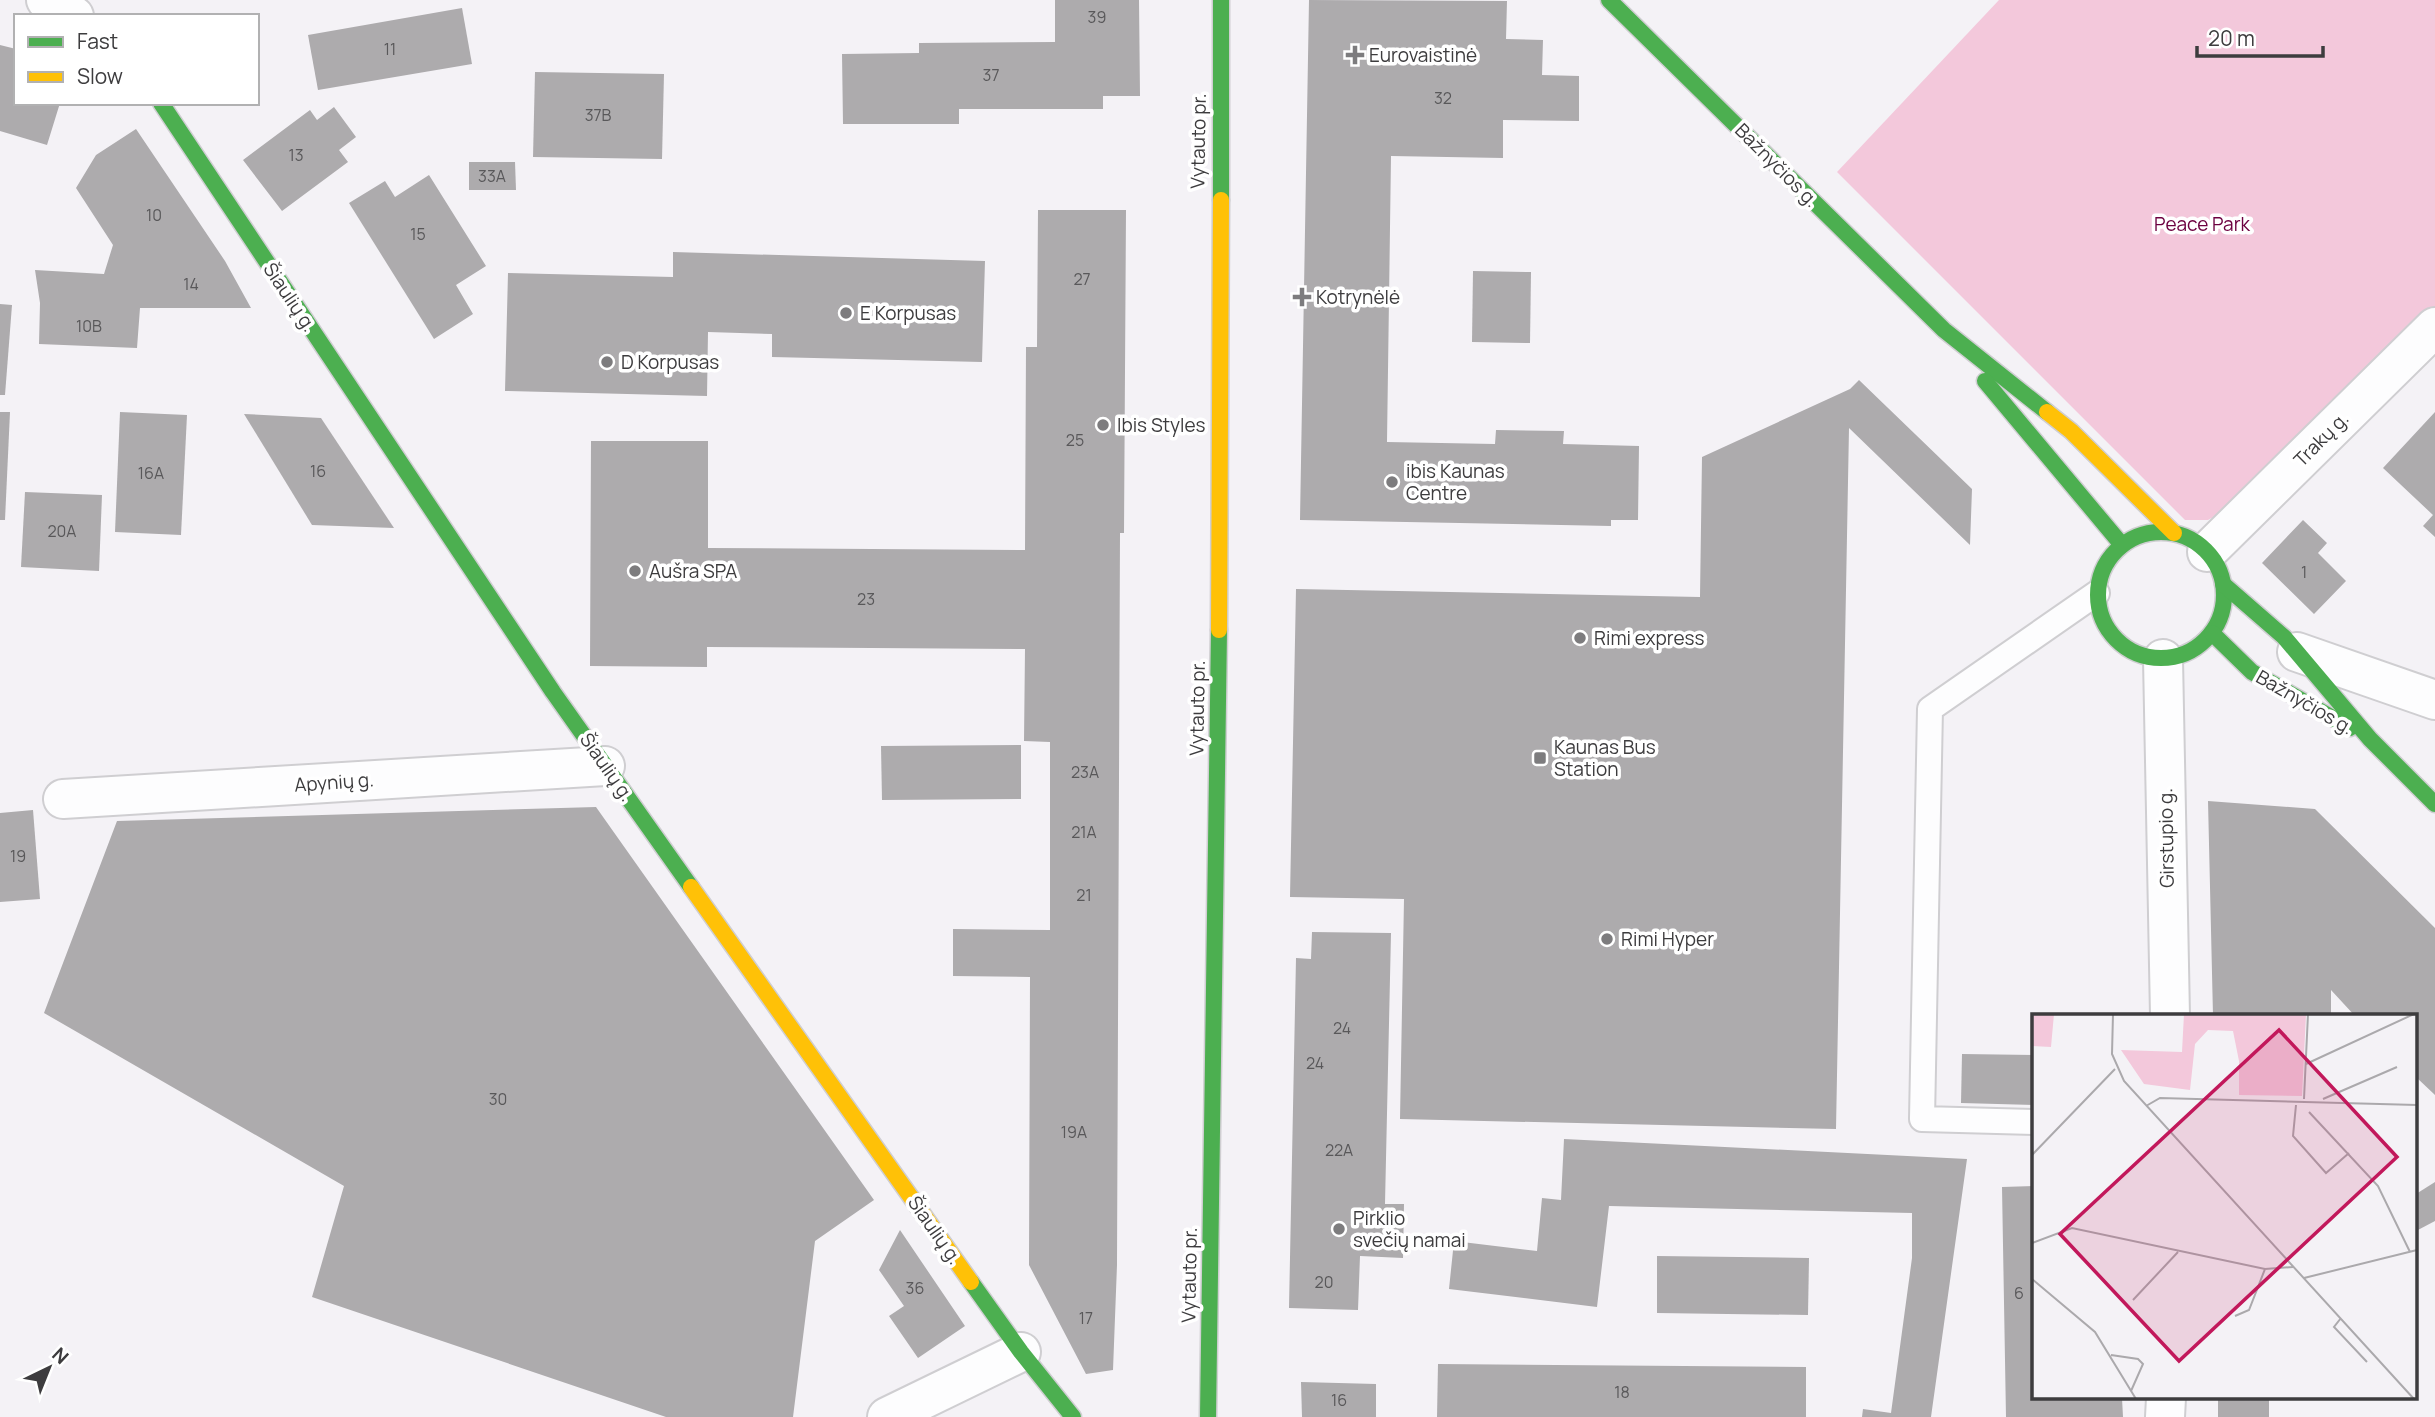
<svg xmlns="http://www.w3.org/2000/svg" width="2435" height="1417" font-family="Manrope,sans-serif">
	<rect width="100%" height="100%" fill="#f4f2f6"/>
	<path fill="#f3c8db" d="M 1999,0 L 2435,0 L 2435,306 L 2237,504 L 2208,520 L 2185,520 L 1837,172 Z"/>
	<g fill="#adabad">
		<path d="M 1055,0 L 1139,0 L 1140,96 L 1103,96 L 1103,109 L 959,109 L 959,124 L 843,124 L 842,54 L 919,53 L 919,43 L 1055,42 Z"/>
		<path d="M 1309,0 L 1507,1 L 1506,39 L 1543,40 L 1542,75 L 1579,76 L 1579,121 L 1503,120 L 1503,158 L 1391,156 L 1387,442 L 1495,444 L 1496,430 L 1564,431 L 1563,444 L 1639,446 L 1638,520 L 1611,520 L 1611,526 L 1300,520 Z"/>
		<path d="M 462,8 L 472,64 L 318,90 L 308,35 Z"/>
		<path d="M 0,45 L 16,49 L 16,103 L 60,103 L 47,145 L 0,131 Z"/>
		<path d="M 535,72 L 664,74 L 662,159 L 533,157 Z"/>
		<path d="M 334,107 L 356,137 L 339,150 L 348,162 L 282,211 L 243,160 L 310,110 L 317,120 Z"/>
		<path d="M 136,129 L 225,261 L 251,308 L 140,308 L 137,348 L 39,344 L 40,303 L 35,270 L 104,274 L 113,245 L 76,188 L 96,155 Z"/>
		<path d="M 469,162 L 515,162 L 516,190 L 469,190 Z"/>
		<path d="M 429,175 L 486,266 L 456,285 L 473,314 L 434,339 L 349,203 L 385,181 L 395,197 Z"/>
		<path d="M 1038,210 L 1126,210 L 1124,533 L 1120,533 L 1117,1265 L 1113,1370 L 1086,1374 L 1029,1265 L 1030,977 L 953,976 L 953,929 L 1050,930 L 1050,742 L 1024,741 L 1025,649 L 707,647 L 707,667 L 590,666 L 591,441 L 708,441 L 708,548 L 1025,550 L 1026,347 L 1037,347 Z"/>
		<path d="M 673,252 L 985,261 L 982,362 L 772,357 L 772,334 L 708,332 L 707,396 L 505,391 L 508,273 L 673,277 Z"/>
		<path d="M 1473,271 L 1531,272 L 1530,343 L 1472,342 Z"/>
		<path d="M 0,304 L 12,305 L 5,395 L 0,395 Z"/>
		<path d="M 1859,380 L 1972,489 L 1970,545 L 1849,428 L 1836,1129 L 1400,1119 L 1404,899 L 1290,897 L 1296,589 L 1700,597 L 1702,457 L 1850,389 Z"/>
		<path d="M 0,412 L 10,412 L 5,520 L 0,520 Z"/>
		<path d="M 120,412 L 187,415 L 181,535 L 115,532 Z"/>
		<path d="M 2435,412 L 2435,537 L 2423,526 L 2433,515 L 2383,468 Z"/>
		<path d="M 244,414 L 321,418 L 394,528 L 312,525 Z"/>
		<path d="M 25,492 L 102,495 L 99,571 L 21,567 Z"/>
		<path d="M 2303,520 L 2327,543 L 2318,553 L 2346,581 L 2314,614 L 2262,563 Z"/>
		<path d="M 1021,745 L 1021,799 L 882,800 L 881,746 Z"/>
		<path d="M 2208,801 L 2315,809 L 2435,928 L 2435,1095 L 2416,1077 L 2416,1016 L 2355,1016 L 2331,990 L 2331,1016 L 2213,1016 Z"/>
		<path d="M 596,807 L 874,1200 L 815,1241 L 793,1417 L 666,1417 L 312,1297 L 344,1186 L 44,1013 L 117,821 Z"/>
		<path d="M 33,810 L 40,899 L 0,902 L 0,813 Z"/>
		<path d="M 1312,932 L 1391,933 L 1385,1204 L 1404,1204 L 1403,1258 L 1360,1256 L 1358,1310 L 1289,1308 L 1296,958 L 1311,959 Z"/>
		<path d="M 1962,1054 L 2034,1055 L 2034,1105 L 1961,1103 Z"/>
		<path d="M 1564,1139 L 1967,1159 L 1931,1417 L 1862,1417 L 1863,1409 L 1891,1413 L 1912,1258 L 1912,1213 L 1609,1206 L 1597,1307 L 1449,1289 L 1454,1241 L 1537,1251 L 1542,1198 L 1561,1200 Z"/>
		<path d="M 2435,1182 L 2435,1221 L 2416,1231 L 2416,1194 Z"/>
		<path d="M 2034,1186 L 2034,1398 L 2122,1398 L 2123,1417 L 2006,1417 L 2002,1187 Z"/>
		<path d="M 900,1230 L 965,1326 L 918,1358 L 889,1316 L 904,1306 L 879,1270 Z"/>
		<path d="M 1657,1256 L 1809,1258 L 1808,1315 L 1657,1313 Z"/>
		<path d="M 1438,1364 L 1806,1367 L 1806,1417 L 1437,1417 Z"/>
		<path d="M 1301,1382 L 1376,1384 L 1376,1417 L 1302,1417 Z"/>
		<rect x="2218" y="1398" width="51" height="19"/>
	</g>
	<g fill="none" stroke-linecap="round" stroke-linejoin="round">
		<defs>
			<path id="lane" d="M 2034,1122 L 1922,1119 L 1930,709 L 2097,593"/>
			<g id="street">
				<path d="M 46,0 L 74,16"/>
				<path d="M 2207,552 L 2435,327"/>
				<path d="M 2297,652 L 2435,700"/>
				<path d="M 2163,659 L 2170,1016"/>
				<path d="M 63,799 L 605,766"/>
				<path d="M 887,1417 L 1021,1352"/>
				<path d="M 2165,1417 L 2166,1398"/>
			</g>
			<g id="fast">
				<path d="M 1609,0 L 1944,330 L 2047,412"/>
				<path d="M 161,103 L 553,692 L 691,887"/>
				<path d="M 1221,200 L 1221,0"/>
				<path d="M 1985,381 L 2122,545"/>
				<circle cx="2161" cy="595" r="63"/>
				<path d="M 2223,584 L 2284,637 L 2370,739 L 2435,804"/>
				<path d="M 2212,633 L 2252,672 L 2350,728"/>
				<path d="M 971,1282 L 1021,1352 L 1073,1417"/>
				<path d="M 1208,1417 L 1219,630"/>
			</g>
			<g id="slow">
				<path d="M 2047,412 L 2071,431 L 2174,533"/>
				<path d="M 1219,630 L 1221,200"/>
				<path d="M 691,887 L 971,1282"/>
			</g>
		</defs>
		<use href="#lane" stroke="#cfced1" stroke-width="28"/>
		<use href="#street" stroke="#cfced1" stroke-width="42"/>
		<use href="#fast" stroke="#cfced1" stroke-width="19"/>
		<use href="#slow" stroke="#cfced1" stroke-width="19"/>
		<use href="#lane" stroke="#fdfdfe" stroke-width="24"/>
		<use href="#street" stroke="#fdfdfe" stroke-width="38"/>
		<use href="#fast" stroke="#4caf50" stroke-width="16"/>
		<use href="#slow" stroke="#ffc107" stroke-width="16"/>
	</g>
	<g fill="#7d7c7e" stroke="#fff" stroke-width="2.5">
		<path d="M1351.5 44.5h7v7h7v7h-7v7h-7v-7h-7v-7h7z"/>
		<path d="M1298.5 286.5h7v7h7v7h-7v7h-7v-7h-7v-7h7z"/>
		<circle cx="846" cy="313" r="7"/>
		<circle cx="607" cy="362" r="7"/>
		<circle cx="1103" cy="425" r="7"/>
		<circle cx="1392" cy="482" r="7"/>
		<circle cx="635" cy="571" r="7"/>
		<circle cx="1580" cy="638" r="7"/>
		<rect x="1533" y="751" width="14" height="14" rx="3.5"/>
		<circle cx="1607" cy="939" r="7"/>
		<circle cx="1339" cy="1229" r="7"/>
	</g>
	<g text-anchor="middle" stroke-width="7" stroke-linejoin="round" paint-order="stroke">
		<g font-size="16" fill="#59585a">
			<text x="1097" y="23">39</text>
			<text x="390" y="55">11</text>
			<text x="991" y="81">37</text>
			<text x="1443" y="104">32</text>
			<text x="598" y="121">37B</text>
			<text x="296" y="161">13</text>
			<text x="492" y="182">33A</text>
			<text x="154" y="221">10</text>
			<text x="418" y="240">15</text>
			<text x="1082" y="285">27</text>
			<text x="191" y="290">14</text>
			<text x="89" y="332">10B</text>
			<text x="1075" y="446">25</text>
			<text x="318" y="477">16</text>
			<text x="151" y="479">16A</text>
			<text x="62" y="537">20A</text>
			<text x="2304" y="578">1</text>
			<text x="866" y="605">23</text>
			<text x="1085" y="778">23A</text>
			<text x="1084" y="838">21A</text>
			<text x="18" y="862">19</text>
			<text x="1084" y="901">21</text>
			<text x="1342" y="1034">24</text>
			<text x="1315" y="1069">24</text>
			<text x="498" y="1105">30</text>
			<text x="1074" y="1138">19A</text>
			<text x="1339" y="1156">22A</text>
			<text x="1324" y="1288">20</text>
			<text x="915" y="1294">36</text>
			<text x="2019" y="1299">6</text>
			<text x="1086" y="1324">17</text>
			<text x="1622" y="1398">18</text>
			<text x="1339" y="1406">16</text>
		</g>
		<g font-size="19" fill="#3d3c3e" stroke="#fff" text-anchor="start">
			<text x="1369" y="62">Eurovaistinė</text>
			<text x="1316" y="304">Kotrynėlė</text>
			<text x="860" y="320">E Korpusas</text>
			<text x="621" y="369">D Korpusas</text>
			<text x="1117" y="432">Ibis Styles</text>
			<text x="1406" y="478">ibis Kaunas<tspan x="1406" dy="22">Centre</tspan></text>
			<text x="649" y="578">Aušra SPA</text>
			<text x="1594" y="645">Rimi express</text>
			<text x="1554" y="754">Kaunas Bus<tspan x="1554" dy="22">Station</tspan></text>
			<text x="1621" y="946">Rimi Hyper</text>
			<text x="1353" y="1225">Pirklio<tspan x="1353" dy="22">svečių namai</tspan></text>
		</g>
		<g font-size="19" fill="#3d3c3e" stroke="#fff">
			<text transform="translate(1198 141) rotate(-89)" y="7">Vytauto pr.</text>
			<text transform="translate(1777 165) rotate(45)" y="7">Bažnyčios g.</text>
			<text transform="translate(290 297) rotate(56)" y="7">Šiaulių g.</text>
			<text transform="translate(2321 439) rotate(-45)" y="7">Trakų g.</text>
			<text transform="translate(2305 702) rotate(30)" y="7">Bažnyčios g.</text>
			<text transform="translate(1197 708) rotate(-89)" y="7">Vytauto pr.</text>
			<text transform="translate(607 767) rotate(55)" y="7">Šiaulių g.</text>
			<text transform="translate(334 782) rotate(-4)" y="7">Apynių g.</text>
			<text transform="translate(2166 838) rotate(-91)" y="7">Girstupio g.</text>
			<text transform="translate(935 1230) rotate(55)" y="7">Šiaulių g.</text>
			<text transform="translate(1189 1275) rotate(-89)" y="7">Vytauto pr.</text>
		</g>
		<g font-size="19" fill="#6c0140" stroke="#fff">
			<text x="2202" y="231">Peace Park</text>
		</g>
	</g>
	<g transform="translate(2032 1014)">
		<rect width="385" height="385" fill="#f4f2f6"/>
		<path d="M 0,0 L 22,0 L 19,33 L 0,32 ZM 152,0 L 274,0 L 270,82 L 207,81 L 207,47 L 201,17 L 176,16 L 163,30 L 158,76 L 112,70 L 89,36 L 150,38 Z" fill="#f3c8db"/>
		<path fill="none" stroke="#aba9ac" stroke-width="2" d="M 81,0 L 80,40 L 92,67 L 382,385M 274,50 L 382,0M 272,85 L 276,0M 291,85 L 365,53M 264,91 L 261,122 L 294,159 L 317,139M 114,92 L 128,84 L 385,91M 277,98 L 346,172 L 378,238M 0,141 L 83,55M 0,229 L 40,214 L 233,255 L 261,253M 272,264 L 385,236M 0,265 L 63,318 L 104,385M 101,286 L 146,238M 203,302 L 217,296 L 233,255M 309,304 L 302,313 L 335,348M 79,341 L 106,345 L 111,350 L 99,377"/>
		<path fill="#c2185b" fill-opacity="0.15" stroke="#c2185b" stroke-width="3.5" d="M 247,16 L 365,143 L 147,347 L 28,220 Z"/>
		<rect width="385" height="385" fill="none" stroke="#3d3c3e" stroke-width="3.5"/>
	</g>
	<rect x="14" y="14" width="245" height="91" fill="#ffffff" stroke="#b1b1b2" stroke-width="2"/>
	<rect x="28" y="37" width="35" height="10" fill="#4caf50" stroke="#b1b1b2" stroke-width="2"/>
	<text x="77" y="49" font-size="21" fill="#3d3c3e">Fast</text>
	<rect x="28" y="72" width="35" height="10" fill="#ffc107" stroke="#b1b1b2" stroke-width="2"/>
	<text x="77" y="84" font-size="21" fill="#3d3c3e">Slow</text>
	<g transform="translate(49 1368) rotate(43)" stroke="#ffffff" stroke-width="5" paint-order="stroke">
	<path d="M0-5L12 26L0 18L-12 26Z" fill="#3d3c3e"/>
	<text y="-10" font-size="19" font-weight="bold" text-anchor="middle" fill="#3d3c3e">N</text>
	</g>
	<path d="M2197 46v10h126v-10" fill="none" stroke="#3d3c3e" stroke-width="3.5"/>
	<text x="2208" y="46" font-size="21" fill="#3d3c3e" stroke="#ffffff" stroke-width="5" paint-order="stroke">20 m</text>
</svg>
